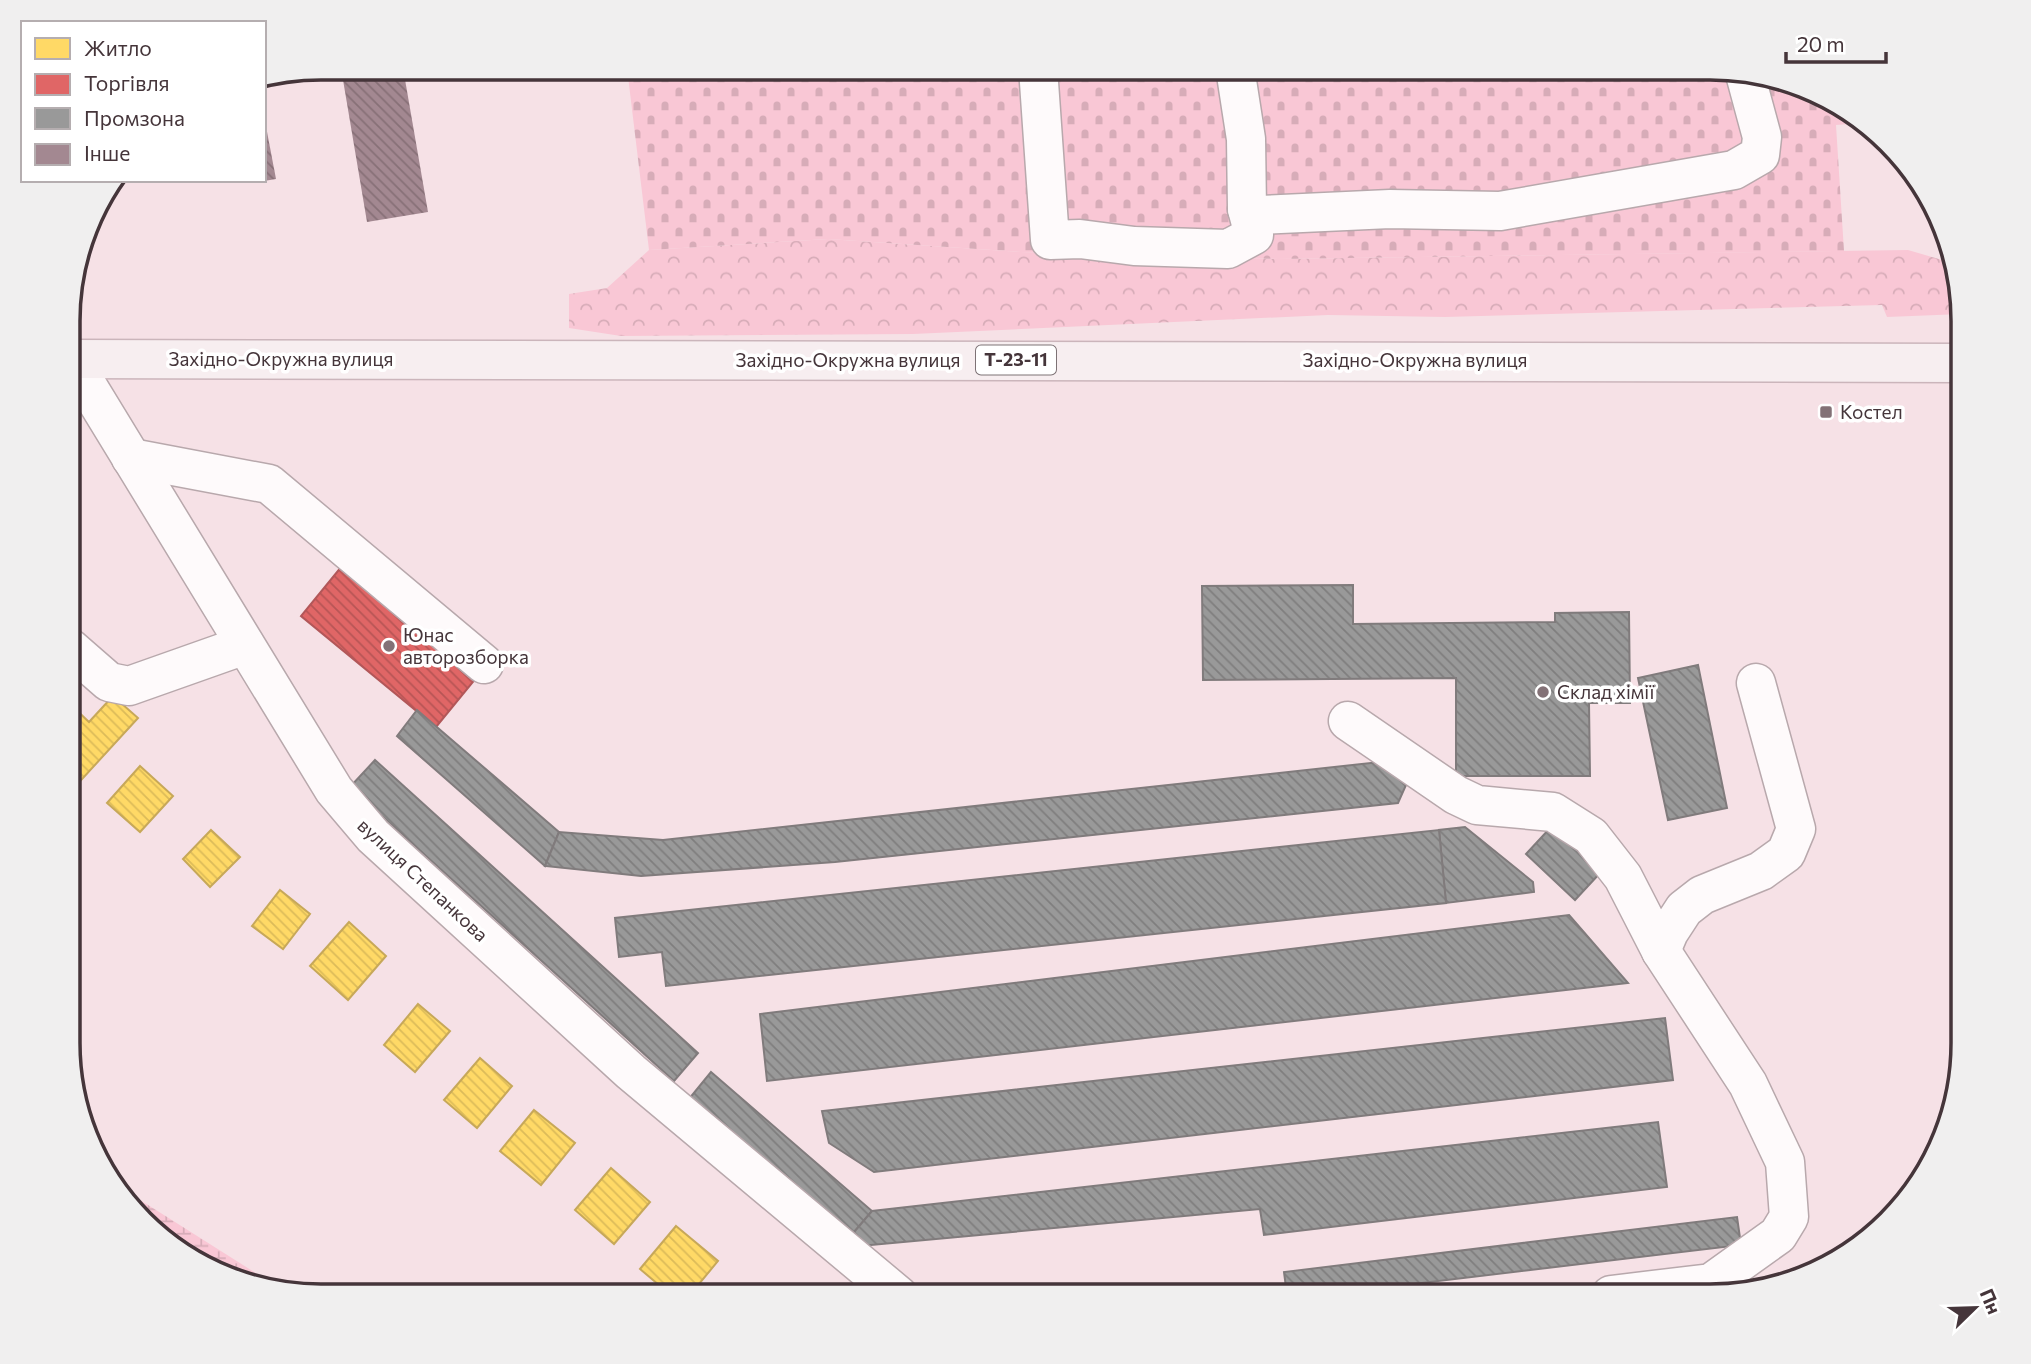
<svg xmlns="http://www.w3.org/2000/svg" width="2031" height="1364" font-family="Commissioner,sans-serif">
	<defs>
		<pattern id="forest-crowns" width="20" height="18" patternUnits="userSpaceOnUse" patternTransform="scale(1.75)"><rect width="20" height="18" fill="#f9c7d5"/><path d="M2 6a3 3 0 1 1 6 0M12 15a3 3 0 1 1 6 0" fill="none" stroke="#d7acb8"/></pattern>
		<pattern id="wetland-marsh" width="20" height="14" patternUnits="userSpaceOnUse" patternTransform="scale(1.75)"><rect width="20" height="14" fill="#f9c7d5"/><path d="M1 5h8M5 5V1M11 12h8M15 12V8" fill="none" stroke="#d7acb8"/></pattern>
		<pattern id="cemetery-stones" width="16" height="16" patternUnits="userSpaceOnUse" patternTransform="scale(1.75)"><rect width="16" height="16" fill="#f9c7d5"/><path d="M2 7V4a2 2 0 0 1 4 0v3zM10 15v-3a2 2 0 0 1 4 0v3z" fill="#d7acb8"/></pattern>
		<pattern id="homes-back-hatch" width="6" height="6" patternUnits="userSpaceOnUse" patternTransform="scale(1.75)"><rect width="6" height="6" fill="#ffd966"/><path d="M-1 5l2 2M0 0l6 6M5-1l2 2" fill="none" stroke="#dcbb59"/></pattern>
		<pattern id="shops-back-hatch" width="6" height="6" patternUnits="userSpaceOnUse" patternTransform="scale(1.75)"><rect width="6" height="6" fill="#e06666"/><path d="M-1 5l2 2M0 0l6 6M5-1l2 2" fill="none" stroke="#b75555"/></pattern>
		<pattern id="industry-back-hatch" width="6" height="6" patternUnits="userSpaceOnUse" patternTransform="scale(1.75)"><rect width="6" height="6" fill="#999"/><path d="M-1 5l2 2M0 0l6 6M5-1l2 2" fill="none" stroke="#7f7e7e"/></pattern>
		<pattern id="building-back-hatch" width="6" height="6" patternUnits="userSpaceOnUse" patternTransform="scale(1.75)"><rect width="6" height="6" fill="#a38891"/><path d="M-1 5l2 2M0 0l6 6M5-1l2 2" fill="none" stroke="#877077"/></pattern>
	</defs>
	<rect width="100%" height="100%" fill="#f6e1e6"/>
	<path fill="url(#forest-crowns)" d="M 828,239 L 1021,252 L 1278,259 L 1908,250 L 1949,262 L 1962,314 L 1887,317 L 1882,305 L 1445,317 L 1328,315 L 913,334 L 621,336 L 569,328 L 569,294 L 607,288 L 649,250 Z"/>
	<path fill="url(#wetland-marsh)" d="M 118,1186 L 281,1289 L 240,1282 L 180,1253 Z"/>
	<path fill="url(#cemetery-stones)" d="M 627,68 L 1710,68 C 1762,77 1824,82 1862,123 L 1836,125 L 1844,251 L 1278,259 L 1021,252 L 828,239 L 649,250 Z"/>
	<g fill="url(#homes-back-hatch)" stroke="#c7a859" stroke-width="2">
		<path d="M 113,696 L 138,718 L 72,790 L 70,704 L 89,722 Z"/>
		<path d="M 140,766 L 173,796 L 140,832 L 107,803 Z"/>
		<path d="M 211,830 L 240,857 L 210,887 L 183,859 Z"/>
		<path d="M 280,890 L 310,914 L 283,949 L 252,926 Z"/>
		<path d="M 349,922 L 386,956 L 348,1000 L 310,966 Z"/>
		<path d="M 418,1004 L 450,1031 L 415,1072 L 384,1045 Z"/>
		<path d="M 480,1058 L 512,1086 L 477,1128 L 444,1100 Z"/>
		<path d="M 534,1110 L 575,1143 L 541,1185 L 500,1151 Z"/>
		<path d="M 611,1168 L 650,1202 L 614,1244 L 575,1210 Z"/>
		<path d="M 676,1226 L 718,1261 L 689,1296 L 672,1296 L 640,1269 Z"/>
		<path d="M 747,1288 L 755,1296 L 740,1296 Z"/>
	</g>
	<path fill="url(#shops-back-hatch)" stroke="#b25759" stroke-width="2" d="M 342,566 L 477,677 L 436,727 L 301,616 Z"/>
	<g fill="url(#industry-back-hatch)" stroke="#807b7c" stroke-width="2">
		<path d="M 1353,585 L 1353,624 L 1555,622 L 1555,613 L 1629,612 L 1630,703 L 1589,703 L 1590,776 L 1456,776 L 1456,678 L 1203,680 L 1202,586 Z"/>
		<path d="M 1698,665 L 1727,808 L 1668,820 L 1638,678 Z"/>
		<path d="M 417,710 L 559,832 L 545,866 L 397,736 Z"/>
		<path d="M 375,760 L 698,1053 L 674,1081 L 350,787 Z"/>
		<path d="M 1380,762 L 1406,785 L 1398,803 L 835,862 L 641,876 L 545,866 L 559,832 L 663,840 Z"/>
		<path d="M 1552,826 L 1601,872 L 1575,900 L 1526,854 Z"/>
		<path d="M 1465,827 L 1533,882 L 1534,892 L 1446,903 L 1439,830 Z"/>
		<path d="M 1439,830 L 1446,903 L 666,986 L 662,952 L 619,957 L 615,918 Z"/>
		<path d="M 1569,915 L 1628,983 L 767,1081 L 760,1014 Z"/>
		<path d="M 1665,1018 L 1673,1080 L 874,1172 L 829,1143 L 822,1111 Z"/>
		<path d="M 711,1072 L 872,1211 L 849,1238 L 689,1099 Z"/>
		<path d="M 1658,1122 L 1667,1187 L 1264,1235 L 1260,1209 L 860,1246 L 849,1238 L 872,1211 Z"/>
		<path d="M 1737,1217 L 1741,1245 L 1321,1295 L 1287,1295 L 1284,1272 Z"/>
	</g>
	<g fill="url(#building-back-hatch)">
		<path d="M 341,68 L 403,68 L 428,212 L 367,222 Z"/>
		<path d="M 264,116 L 276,179 L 264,181 Z"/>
	</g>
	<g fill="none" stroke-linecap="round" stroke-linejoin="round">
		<defs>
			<g id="minor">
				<path d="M 1038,68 L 1050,240 L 1080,239 L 1134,246 L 1228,249 L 1254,235 L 1247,209 L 1246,139 L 1235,68"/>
				<path d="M 1247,209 L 1260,215 L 1390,209 L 1500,211 L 1734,170 L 1760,155 L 1762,137 L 1745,74"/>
				<path d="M 71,359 L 334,790 L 373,836 L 631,1072 L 899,1296"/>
				<path d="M 131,458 L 269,484 L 484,664"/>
				<path d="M 70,648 L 109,682 L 129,686 L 245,645"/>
				<path d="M 1348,721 L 1456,795 L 1477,805 L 1553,812 L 1591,836 L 1623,877 L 1661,951 L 1748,1084 L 1785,1162 L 1789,1217 L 1778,1235 L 1711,1283 L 1611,1295"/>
				<path d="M 1661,951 L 1669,932 L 1684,909 L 1702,895 L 1761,871 L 1786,853 L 1796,829 L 1756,683"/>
			</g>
			<path id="major" d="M 70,359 L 1962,363"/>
		</defs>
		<use href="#minor" stroke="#b8a8ac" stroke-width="41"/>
		<use href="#major" stroke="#cbb5bb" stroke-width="41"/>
		<use href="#minor" stroke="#fefafb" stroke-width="38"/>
		<use href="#major" stroke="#f7eef0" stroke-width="38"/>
	</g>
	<g fill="#837176" stroke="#fff" stroke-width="2.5">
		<rect x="1819" y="405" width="14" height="14" rx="3.5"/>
		<circle cx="389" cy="646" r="7"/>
		<circle cx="1543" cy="692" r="7"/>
	</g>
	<g text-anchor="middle" stroke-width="7" stroke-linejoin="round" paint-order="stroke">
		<rect fill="#fff" stroke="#7d7275" stroke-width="2" x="976" y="345.5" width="80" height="29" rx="5"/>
		<g font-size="18" font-weight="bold" fill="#45353a">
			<text x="1016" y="366">Т-23-11</text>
		</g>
		<g font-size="19" fill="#45353a" stroke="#fff">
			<text x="281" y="366">Західно-Окружна вулиця</text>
			<text x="848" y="367">Західно-Окружна вулиця</text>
			<text x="1415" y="367">Західно-Окружна вулиця</text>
			<text transform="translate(423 880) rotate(43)" y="7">вулиця Степанкова</text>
		</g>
		<g font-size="19" fill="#45353a" stroke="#fff" text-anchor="start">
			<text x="1840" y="419">Костел</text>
			<text x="403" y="642">Юнас<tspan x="403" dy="22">авторозборка</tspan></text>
			<text x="1557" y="699">Склад хімії</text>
		</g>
	</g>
	<path d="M0 0H2031V1364H0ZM321 80H1710A241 241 0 0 1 1951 321V1043A241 241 0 0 1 1710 1284H321A241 241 0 0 1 80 1043V321A241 241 0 0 1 321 80Z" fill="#f0efef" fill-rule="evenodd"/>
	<path fill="none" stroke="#45353a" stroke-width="3.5" d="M321 80H1710A241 241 0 0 1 1951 321V1043A241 241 0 0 1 1710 1284H321A241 241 0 0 1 80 1043V321A241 241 0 0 1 321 80Z"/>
	<rect x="21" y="21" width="245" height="161" fill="#ffffff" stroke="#b5aeb0" stroke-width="2"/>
	<rect x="35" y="38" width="35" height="21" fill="#ffd966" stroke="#b5aeb0" stroke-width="2"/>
	<text x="84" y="56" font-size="21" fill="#45353a">Житло</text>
	<rect x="35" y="74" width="35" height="21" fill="#e06666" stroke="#b5aeb0" stroke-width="2"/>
	<text x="84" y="91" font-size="21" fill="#45353a">Торгівля</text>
	<rect x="35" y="108" width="35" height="21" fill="#999999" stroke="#b5aeb0" stroke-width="2"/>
	<text x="84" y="126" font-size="21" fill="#45353a">Промзона</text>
	<rect x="35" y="144" width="35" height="21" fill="#a38891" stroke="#b5aeb0" stroke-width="2"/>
	<text x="84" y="161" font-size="21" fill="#45353a">Інше</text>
	<g transform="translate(1975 1308) rotate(67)" stroke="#ffffff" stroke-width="5" paint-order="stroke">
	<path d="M0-5L12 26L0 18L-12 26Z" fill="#45353a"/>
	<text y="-10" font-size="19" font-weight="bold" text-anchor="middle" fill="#45353a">Пн</text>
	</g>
	<path d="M1786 52v10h100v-10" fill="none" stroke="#45353a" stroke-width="3.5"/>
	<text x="1797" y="52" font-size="21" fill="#45353a" stroke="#ffffff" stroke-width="5" paint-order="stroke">20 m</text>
</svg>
